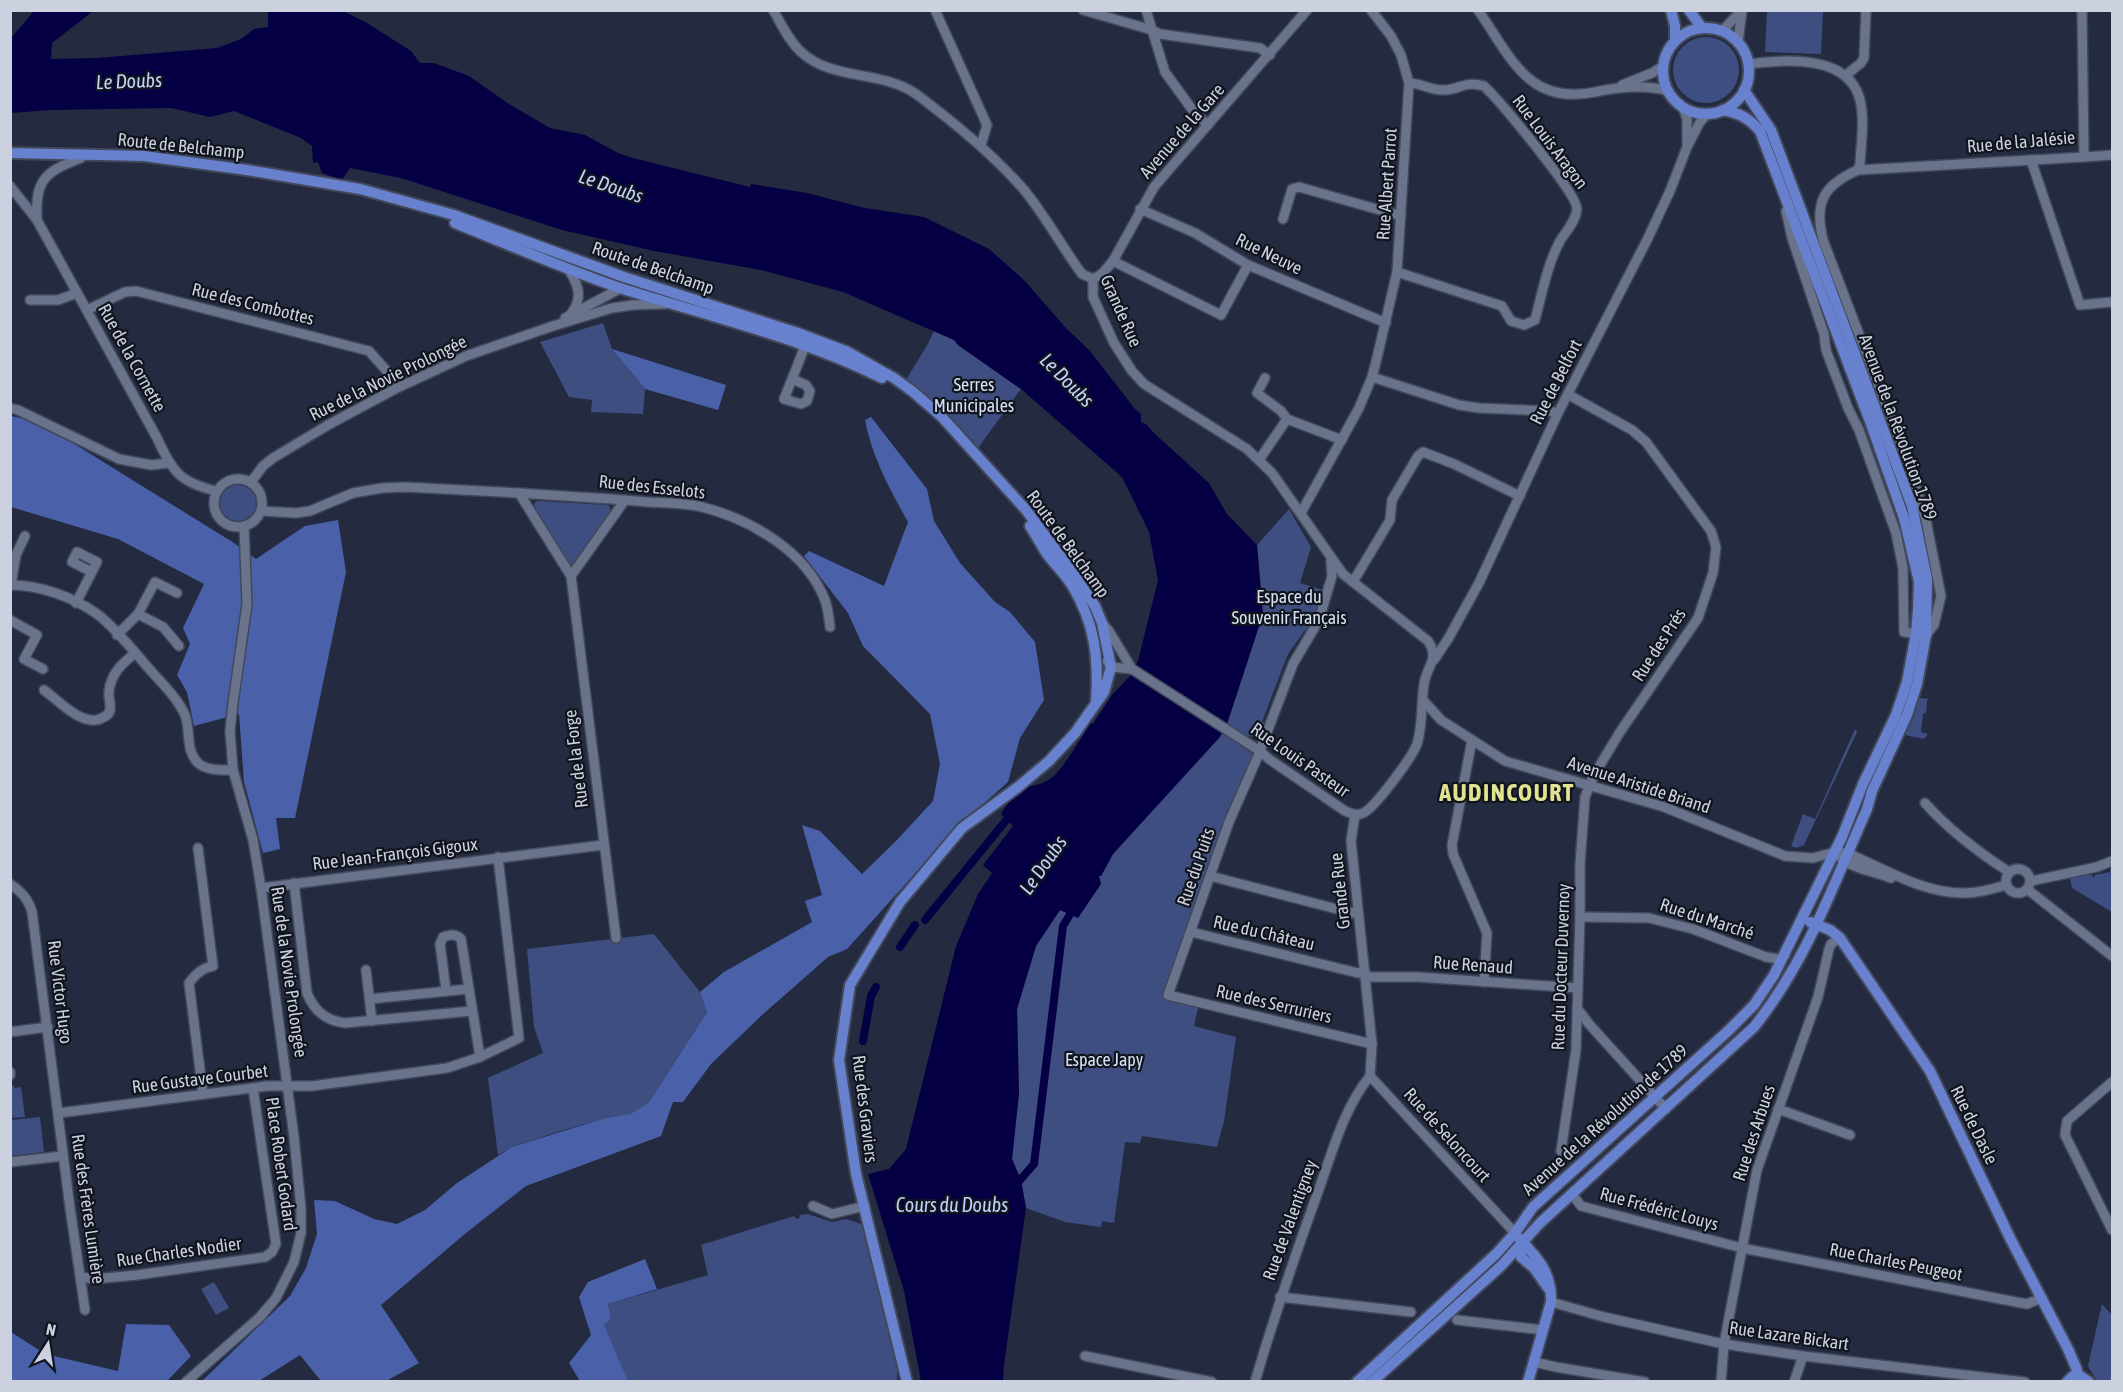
<svg xmlns="http://www.w3.org/2000/svg" width="2123" height="1392" font-family="'Asap Condensed',sans-serif">
	<rect width="100%" height="100%" fill="#242b40"/>
	<g fill="#3e4e80">
		<path d="M 1767,11 L 1823,11 L 1821,54 L 1765,52 Z"/>
		<circle cx="1706" cy="70" r="33"/>
		<path d="M 603,323 L 612,349 L 645,389 L 643,414 L 591,412 L 592,400 L 569,397 L 540,342 Z"/>
		<path d="M 934,330 L 954,340 L 958,345 L 1021,389 L 978,448 L 943,409 L 906,380 L 929,342 Z"/>
		<circle cx="238" cy="503" r="18"/>
		<path d="M 538,501 L 607,505 L 610,507 L 610,512 L 573,566 L 567,565 L 534,506 L 535,502 Z"/>
		<path d="M 1289,509 L 1311,547 L 1300,583 L 1325,591 L 1312,631 L 1305,630 L 1288,654 L 1262,722 L 1269,721 C 1259,746 1244,736 1227,724 L 1263,614 L 1257,545 Z"/>
		<path d="M 1919,698 L 1930,699 L 1927,700 L 1926,713 L 1923,714 L 1921,732 L 1928,734 L 1924,739 L 1905,735 Z"/>
		<path d="M 1855,729 L 1857,732 L 1804,845 L 1796,848 L 1791,846 L 1803,814 L 1815,819 Z"/>
		<path d="M 1222,733 L 1255,755 L 1205,878 L 1164,998 L 1198,1008 L 1194,1026 L 1236,1037 L 1224,1121 L 1217,1147 L 1142,1136 L 1140,1143 L 1125,1142 L 1114,1223 L 1102,1221 L 1101,1227 L 1065,1222 L 1026,1208 L 1021,1180 L 1012,1159 L 1019,1093 L 1017,1008 L 1036,946 L 1060,910 L 1078,917 L 1099,880 L 1098,876 L 1101,876 L 1113,854 Z"/>
		<path d="M 2112,867 L 2112,912 L 2072,888 L 2070,878 L 2087,875 L 2092,875 L 2094,878 L 2095,875 L 2110,872 L 2110,869 Z"/>
		<path d="M 654,934 L 700,992 L 707,1012 L 649,1102 L 631,1115 L 605,1118 L 557,1132 L 512,1147 L 498,1155 L 488,1078 L 543,1053 L 534,1027 L 527,949 Z"/>
		<path d="M 14,1085 L 14,1088 L 21,1087 L 25,1117 L 11,1118 L 11,1086 Z"/>
		<path d="M 40,1117 L 44,1152 L 11,1156 L 11,1120 Z"/>
		<path d="M 808,1214 L 832,1222 L 846,1219 L 864,1225 L 895,1354 L 893,1355 L 897,1364 L 897,1381 L 628,1381 L 603,1325 L 611,1319 L 608,1304 L 708,1275 L 701,1245 L 794,1216 L 796,1219 L 800,1218 L 799,1215 Z"/>
		<path d="M 214,1282 L 229,1308 L 216,1315 L 201,1289 Z"/>
		<path d="M 2102,1304 L 2112,1315 L 2112,1381 L 2097,1381 L 2088,1366 Z"/>
	</g>
	<g fill="#4a61a9">
		<path d="M 612,349 L 726,385 L 718,410 L 645,389 Z"/>
		<path d="M 11,416 L 39,422 L 234,543 L 256,559 L 305,526 L 338,520 L 346,572 L 295,818 L 276,818 L 280,849 L 263,853 L 244,782 L 239,714 L 194,726 L 187,692 L 177,675 L 190,644 L 183,628 L 204,584 L 118,539 L 11,507 Z"/>
		<path d="M 871,417 L 927,489 L 934,521 L 960,563 L 995,602 L 1010,612 L 1035,642 L 1044,700 L 1020,738 L 1008,782 L 957,827 L 847,949 L 828,957 L 761,1016 L 711,1064 L 683,1102 L 673,1102 L 661,1136 L 526,1186 L 466,1233 L 381,1305 L 419,1363 L 386,1381 L 321,1381 L 300,1355 L 259,1381 L 201,1382 L 290,1296 L 306,1268 L 317,1234 L 314,1200 L 335,1201 L 374,1219 L 397,1224 L 425,1210 L 457,1183 L 512,1147 L 605,1118 L 631,1114 L 649,1102 L 707,1012 L 700,992 L 724,972 L 812,922 L 805,901 L 822,895 L 802,825 L 820,831 L 862,874 L 896,841 L 933,801 L 940,764 L 930,714 L 863,646 L 848,613 L 804,556 L 809,551 L 884,586 L 908,522 C 890,490 872,457 865,420 Z"/>
		<path d="M 645,1259 L 657,1289 L 608,1304 L 611,1319 L 604,1325 L 628,1381 L 580,1381 L 569,1363 L 591,1335 L 579,1297 L 588,1282 Z"/>
		<path d="M 126,1324 L 169,1325 L 191,1356 L 167,1381 L 11,1381 L 11,1332 L 45,1354 L 118,1371 Z"/>
	</g>
	<path fill="#040043" d="M 34,11 L 93,11 L 52,43 L 51,59 L 97,58 L 217,48 L 241,39 L 254,29 L 268,27 L 268,11 L 343,11 L 367,23 L 411,51 L 420,63 L 434,63 L 469,76 L 509,104 L 550,128 L 585,135 L 618,153 L 633,158 L 750,187 L 751,184 L 807,193 L 865,208 L 924,217 L 989,249 L 1025,281 L 1064,326 L 1090,351 L 1135,409 L 1141,414 L 1141,422 L 1146,424 L 1155,434 L 1209,483 L 1227,514 L 1257,545 L 1263,614 L 1227,724 L 1220,737 L 1113,854 L 1101,876 L 1099,876 L 1101,884 L 1078,918 L 1060,910 L 1036,946 L 1017,1009 L 1019,1093 L 1012,1159 L 1021,1180 L 1026,1208 L 1004,1365 L 1003,1381 L 921,1381 L 904,1291 L 868,1174 L 889,1169 L 906,1149 L 956,946 L 978,894 L 992,873 L 983,865 L 1013,826 L 1001,814 C 1007,804 1019,788 1031,786 C 1041,784 1049,781 1056,774 C 1069,759 1080,739 1091,723 L 1093,724 L 1112,695 L 1130,676 L 1138,661 L 1158,580 L 1149,532 L 1122,477 L 1021,389 L 958,345 L 954,340 L 843,292 L 761,270 L 654,251 L 562,230 L 401,178 L 350,168 L 342,180 L 322,173 L 318,162 L 313,163 L 312,146 L 301,138 L 234,111 L 210,117 L 171,108 L 52,110 L 11,113 L 11,38 Z"/>
	<g fill="none" stroke-linecap="round" stroke-linejoin="round">
		<g stroke="#040043" stroke-width="8">
			<path d="M 925,920 L 1012,813"/>
			<path d="M 900,947 L 915,925"/>
			<path d="M 863,1041 L 871,996 L 876,987"/>
			<path d="M 1014,1187 L 1034,1164 L 1063,926 L 1075,906"/>
		</g>
		<defs>
			<g id="minor">
				<path d="M 773,10 C 782,25 789,41 801,52 C 832,81 882,70 916,94 C 955,123 993,154 1025,191 C 1046,217 1062,247 1082,274 L 1093,279"/>
				<path d="M 935,10 L 987,125 L 981,145"/>
				<path d="M 1083,10 L 1152,30 L 1160,34 L 1260,48 L 1270,55"/>
				<path d="M 1146,10 L 1165,72 L 1194,112 L 1208,125"/>
				<path d="M 1478,10 C 1511,57 1528,106 1595,92 C 1619,87 1644,84 1668,91"/>
				<path d="M 1722,31 L 1742,10"/>
				<path d="M 1738,42 L 1742,11"/>
				<path d="M 1749,64 C 1785,59 1849,55 1860,100 C 1865,120 1861,144 1860,164 L 1858,170"/>
				<path d="M 1846,75 L 1861,63 L 1864,58 L 1866,10"/>
				<path d="M 1622,85 L 1652,73 L 1663,66"/>
				<path d="M 1683,107 L 1687,119 L 1687,143"/>
				<path d="M 2084,157 L 2112,155"/>
				<path d="M 2031,160 L 2080,305 L 2112,302"/>
				<path d="M 10,186 L 37,220 L 157,438 C 173,472 179,482 216,491"/>
				<path d="M 1140,209 L 1195,233 L 1248,265 L 1386,323"/>
				<path d="M 1786,211 L 1792,238 L 1824,334 L 1826,350 L 1848,408 L 1859,430 L 1896,533 L 1903,568 L 1904,632 L 1926,635 L 1934,625 L 1941,596 L 1926,520 L 1910,468 L 1823,240 C 1814,203 1823,185 1858,170 L 2084,157 L 2082,10"/>
				<path d="M 1283,219 L 1292,189 L 1299,187 L 1401,216"/>
				<path d="M 37,220 C 35,180 44,172 81,158"/>
				<path d="M 1113,261 L 1221,315 L 1248,265"/>
				<path d="M 569,270 C 579,286 583,298 571,314"/>
				<path d="M 1397,272 L 1502,306 L 1511,321 L 1524,325 L 1535,320 C 1542,294 1547,265 1560,241 C 1566,231 1576,221 1577,209 C 1577,193 1499,100 1484,86 C 1464,80 1458,91 1442,90 C 1431,90 1420,83 1409,83"/>
				<path d="M 1093,279 L 1093,297 L 1114,343 L 1132,371 L 1144,384 L 1247,449 L 1272,473 L 1343,574 L 1428,641 C 1440,658 1427,666 1424,684 C 1421,704 1423,725 1417,744 C 1413,756 1374,809 1363,813 C 1357,816 1352,814 1345,811 L 1269,759 L 1260,751 L 1132,669 L 1109,631 L 1102,623"/>
				<path d="M 1093,279 L 1102,274 L 1113,261 L 1154,187 L 1307,10"/>
				<path d="M 30,300 L 58,300 L 77,293"/>
				<path d="M 87,310 L 125,292 L 136,291 L 369,351 L 386,370 L 395,389"/>
				<path d="M 565,318 L 621,288"/>
				<path d="M 1372,377 L 1459,405 L 1479,408 L 1549,411 L 1558,413"/>
				<path d="M 1265,378 L 1257,393 L 1281,411 L 1287,419"/>
				<path d="M 792,379 L 806,385 L 810,391 L 807,401 L 801,404 L 784,399 C 792,379 800,360 807,340"/>
				<path d="M 10,408 L 18,410 L 119,459 L 151,465 L 169,463"/>
				<path d="M 1259,460 L 1287,419 L 1342,440"/>
				<circle cx="238" cy="503" r="24"/>
				<path d="M 251,482 L 263,466 L 273,458 L 328,425 L 395,389 L 466,356 L 553,326 L 612,308 L 633,305 L 666,304"/>
				<path d="M 519,493 C 562,496 605,498 647,502 C 665,503 685,503 702,507 C 750,519 806,551 825,600 C 828,608 829,618 830,627"/>
				<path d="M 261,511 L 296,513 L 310,511 L 353,493 L 382,488 L 406,487 L 519,493 L 571,576 L 616,938"/>
				<path d="M 1301,513 L 1359,408 L 1372,377 L 1376,362 L 1397,272 L 1409,83 L 1401,55 L 1391,36 L 1371,10"/>
				<path d="M 1331,561 L 1332,576 L 1319,620 L 1293,664 L 1258,756 L 1229,822 L 1168,995 L 1372,1044"/>
				<path d="M 571,576 L 625,500"/>
				<path d="M 1353,582 L 1390,520 L 1392,500 L 1418,456 L 1423,452 L 1454,464 L 1520,496"/>
				<path d="M 10,585 C 40,585 73,597 97,614 C 114,626 137,655 151,671 C 163,684 178,699 185,715 C 191,731 185,750 198,763 C 207,771 222,770 233,770"/>
				<path d="M 11,585 L 16,555 L 25,536"/>
				<path d="M 76,603 L 97,562 L 77,552 L 72,562 L 92,572"/>
				<path d="M 138,614 L 163,627 L 179,646"/>
				<path d="M 10,620 L 37,635 L 24,659 L 43,669"/>
				<path d="M 117,635 L 138,614 L 155,582 L 177,593"/>
				<path d="M 1434,660 L 1448,639 L 1479,583 L 1558,413 L 1647,240 L 1670,191 L 1687,147 L 1700,122 L 1708,113"/>
				<path d="M 1107,661 L 1111,667 L 1132,669"/>
				<path d="M 44,690 C 58,700 81,726 100,719 C 105,717 109,715 110,710 C 111,703 108,697 109,691 C 111,673 123,663 135,653"/>
				<path d="M 1423,700 L 1441,720 L 1505,761 L 1664,807 L 1785,856 L 1813,858 L 1835,852 L 1847,853 C 1885,869 1924,894 1965,893 C 1979,893 1993,889 2006,885"/>
				<path d="M 1472,740 L 1452,845 L 1453,854 L 1487,933 L 1484,982"/>
				<path d="M 1925,803 C 1950,831 1978,852 2009,872"/>
				<path d="M 1355,815 L 1351,841 L 1372,1044 L 1370,1076"/>
				<path d="M 198,848 L 213,966 C 202,968 196,974 189,983 L 203,1094"/>
				<path d="M 1840,857 C 1852,869 1876,872 1891,878"/>
				<circle cx="2018" cy="881" r="12"/>
				<path d="M 1210,876 L 1352,913 L 1358,912"/>
				<path d="M 2031,881 L 2097,867 L 2112,861"/>
				<path d="M 294,883 L 307,993 C 314,1011 326,1021 345,1023 L 472,1011"/>
				<path d="M 10,884 C 22,892 28,899 32,912 L 70,1208 L 85,1310"/>
				<path d="M 261,888 L 603,845"/>
				<path d="M 2027,889 L 2112,956"/>
				<path d="M 1580,917 L 1649,918 L 1693,929 L 1766,957 L 1779,959 L 1785,955"/>
				<path d="M 1191,932 L 1358,973 L 1365,972"/>
				<path d="M 366,970 L 372,1021"/>
				<path d="M 1365,977 L 1418,977 L 1578,988"/>
				<path d="M 446,990 L 440,944 L 443,937 C 450,935 455,933 461,939 L 480,1057"/>
				<path d="M 370,999 L 468,989"/>
				<path d="M 1577,1008 L 1589,1024 L 1666,1109"/>
				<path d="M 10,1032 L 48,1027"/>
				<path d="M 10,1072 L 10,1075"/>
				<path d="M 1370,1076 L 1515,1233"/>
				<path d="M 2112,1082 L 2067,1121 L 2065,1135 L 2112,1230"/>
				<path d="M 1778,1109 L 1850,1135"/>
				<path d="M 59,1113 L 267,1086 L 312,1086 L 447,1068 L 480,1057 L 519,1038 L 498,857"/>
				<path d="M 1561,1151 L 1576,1050 L 1580,917 L 1580,864 L 1585,797 L 1594,775 L 1620,732 L 1698,618 L 1713,573 L 1716,547 L 1711,531 L 1646,442 L 1632,430 L 1569,395"/>
				<path d="M 10,1162 L 63,1156"/>
				<path d="M 1572,1194 L 1581,1206 L 1742,1248 L 2016,1302 L 2027,1304 L 2042,1298"/>
				<path d="M 813,1206 L 832,1214 L 865,1206"/>
				<path d="M 81,1277 L 94,1279 L 137,1275 L 265,1257 L 272,1252 L 276,1244 L 253,1088"/>
				<path d="M 1280,1297 L 1411,1312"/>
				<path d="M 1551,1302 L 1604,1317 L 1724,1344 L 1803,1356 L 2025,1382"/>
				<path d="M 1457,1320 L 1543,1330"/>
				<path d="M 1085,1356 L 1212,1382"/>
				<path d="M 1534,1362 L 1556,1367 L 1645,1382"/>
				<path d="M 186,1382 L 260,1317 L 276,1298 L 294,1262 L 301,1233 L 301,1208 L 294,1137 L 261,888 L 253,840 L 233,770 L 230,731 L 233,703 L 247,604 L 244,526"/>
				<path d="M 1255,1382 C 1274,1316 1296,1253 1319,1189 C 1333,1150 1344,1108 1370,1076"/>
				<path d="M 1721,1382 L 1724,1344 L 1757,1170 L 1818,997 L 1829,949 L 1831,944 L 1840,938"/>
				<path d="M 1794,1382 L 1803,1356"/>
			</g>
			<g id="major">
				<path d="M 1671,10 L 1675,26 L 1675,40"/>
				<path d="M 1689,10 L 1702,28"/>
				<circle cx="1706" cy="71" r="43"/>
				<path d="M 10,153 L 144,156 L 247,170 L 360,189 L 454,215 L 624,277 L 798,333 L 848,352 L 894,378 L 912,391 L 941,416 L 1026,510 L 1075,576 L 1095,606 L 1102,623 L 1111,667 L 1104,692 L 1075,733 L 1049,761 L 1018,787 L 962,828 L 900,902 L 850,985 L 839,1060 L 856,1174 L 907,1382"/>
				<path d="M 455,223 C 510,245 564,269 620,288 C 708,316 799,337 882,378"/>
				<path d="M 1030,526 C 1036,535 1041,545 1047,554 C 1055,565 1066,575 1073,587 C 1095,624 1099,659 1096,702"/>
				<path d="M 1810,922 L 1830,930 L 1840,938 L 1930,1071 L 2011,1240 L 2068,1349 L 2077,1370 L 2076,1375"/>
				<path d="M 1519,1238 C 1538,1258 1552,1273 1551,1302 L 1528,1382"/>
				<path d="M 1523,1243 L 1521,1257 L 1534,1268 L 1548,1288"/>
				<path d="M 1357,1382 L 1496,1254 L 1515,1233 L 1533,1207 L 1728,1031 L 1754,1005 L 1774,975 L 1842,837 L 1863,784 L 1896,715 L 1907,682 L 1916,634 L 1918,609 L 1919,582 L 1904,518 L 1871,424 L 1760,131 C 1749,118 1739,113 1723,110"/>
				<path d="M 1372,1382 L 1501,1266 L 1540,1223 L 1754,1027 C 1807,961 1833,885 1867,809 L 1872,791 L 1907,715 L 1917,684 L 1926,635 L 1927,579 L 1912,506 L 1771,130 L 1744,90"/>
				<path d="M 2067,1382 L 2073,1376 L 2079,1375 L 2089,1382"/>
			</g>
		</defs>
		<use href="#minor" stroke="#42485a" stroke-width="12"/>
		<use href="#major" stroke="#42485a" stroke-width="14"/>
		<use href="#minor" stroke="#69738b" stroke-width="9"/>
		<use href="#major" stroke="#6881cf" stroke-width="10"/>
	</g>
	<g text-anchor="middle" stroke-width="4.5" stroke-linejoin="round" paint-order="stroke">
		<g font-size="18" fill="#ccd1df" stroke="#10141d">
			<text transform="translate(1182 131) rotate(-49)" y="6">Avenue de la Gare</text>
			<text transform="translate(1550 142) rotate(53)" y="6">Rue Louis Aragon</text>
			<text transform="translate(2021 142) rotate(-5)" y="6">Rue de la Jalésie</text>
			<text transform="translate(181 146) rotate(6)" y="6">Route de Belchamp</text>
			<text transform="translate(1387 184) rotate(-86)" y="6">Rue Albert Parrot</text>
			<text transform="translate(1269 254) rotate(26)" y="6">Rue Neuve</text>
			<text transform="translate(653 268) rotate(19)" y="6">Route de Belchamp</text>
			<text transform="translate(253 304) rotate(14)" y="6">Rue des Combottes</text>
			<text transform="translate(1121 311) rotate(66)" y="6">Grande Rue</text>
			<text transform="translate(132 358) rotate(61)" y="6">Rue de la Cornette</text>
			<text transform="translate(388 378) rotate(-26)" y="6">Rue de la Novie Prolongée</text>
			<text transform="translate(1556 382) rotate(-63)" y="6">Rue de Belfort</text>
			<text transform="translate(1898 427) rotate(70)" y="6">Avenue de la Révolution 1789</text>
			<text transform="translate(652 487) rotate(6)" y="6">Rue des Esselots</text>
			<text transform="translate(1068 544) rotate(54)" y="6">Route de Belchamp</text>
			<text transform="translate(1659 645) rotate(-57)" y="6">Rue des Prés</text>
			<text transform="translate(576 759) rotate(-97)" y="6">Rue de la Forge</text>
			<text transform="translate(1300 760) rotate(35)" y="6">Rue Louis Pasteur</text>
			<text transform="translate(1639 785) rotate(18)" y="6">Avenue Aristide Briand</text>
			<text transform="translate(395 854) rotate(-7)" y="6">Rue Jean-François Gigoux</text>
			<text transform="translate(1196 867) rotate(-71)" y="6">Rue du Puits</text>
			<text transform="translate(1340 891) rotate(-96)" y="6">Grande Rue</text>
			<text transform="translate(1707 919) rotate(18)" y="6">Rue du Marché</text>
			<text transform="translate(1264 933) rotate(13)" y="6">Rue du Château</text>
			<text transform="translate(1473 965) rotate(4)" y="6">Rue Renaud</text>
			<text transform="translate(1561 967) rotate(-88)" y="6">Rue du Docteur Duvernoy</text>
			<text transform="translate(289 972) rotate(82)" y="6">Rue de la Novie Prolongée</text>
			<text transform="translate(60 992) rotate(83)" y="6">Rue Victor Hugo</text>
			<text transform="translate(1274 1004) rotate(13)" y="6">Rue des Serruriers</text>
			<text transform="translate(200 1079) rotate(-7)" y="6">Rue Gustave Courbet</text>
			<text transform="translate(865 1109) rotate(83)" y="6">Rue des Graviers</text>
			<text transform="translate(1605 1120) rotate(-42)" y="6">Avenue de la Révolution de 1789</text>
			<text transform="translate(1974 1125) rotate(64)" y="6">Rue de Dasle</text>
			<text transform="translate(1754 1133) rotate(-72)" y="6">Rue des Arbues</text>
			<text transform="translate(1447 1135) rotate(48)" y="6">Rue de Seloncourt</text>
			<text transform="translate(281 1164) rotate(82)" y="6">Place Robert Godard</text>
			<text transform="translate(88 1209) rotate(82)" y="6">Rue des Frères Lumière</text>
			<text transform="translate(1659 1209) rotate(15)" y="6">Rue Frédéric Louys</text>
			<text transform="translate(1290 1220) rotate(-70)" y="6">Rue de Valentigney</text>
			<text transform="translate(179 1252) rotate(-8)" y="6">Rue Charles Nodier</text>
			<text transform="translate(1896 1262) rotate(11)" y="6">Rue Charles Peugeot</text>
			<text transform="translate(1789 1336) rotate(8)" y="6">Rue Lazare Bickart</text>
		</g>
		<g font-size="18" fill="#d8e0f5" stroke="#10141d">
			<text x="974" y="391">Serres<tspan x="974" dy="21">Municipales</tspan></text>
			<text x="1289" y="603">Espace du<tspan x="1289" dy="21">Souvenir Français</tspan></text>
			<text x="1104" y="1066">Espace Japy</text>
		</g>
		<g font-size="20" font-style="italic" fill="#c2d1fa" stroke="#10141d">
			<text transform="translate(129 81) rotate(-2)" y="7">Le Doubs</text>
			<text transform="translate(611 186) rotate(19)" y="7">Le Doubs</text>
			<text transform="translate(1067 380) rotate(45)" y="7">Le Doubs</text>
			<text transform="translate(1043 865) rotate(-55)" y="7">Le Doubs</text>
			<text x="952" y="1212">Cours du Doubs</text>
		</g>
		<g font-size="24" font-weight="bold" letter-spacing="1.5" fill="#e3e192" stroke="#10141d">
			<text x="1507" y="801">AUDINCOURT</text>
		</g>
	</g>
	<rect width="2123" height="1392" fill="none" stroke="#ccd1df" stroke-width="24"/>
	<g transform="translate(48 1344) rotate(12)" stroke="#10141d" stroke-width="4.5" paint-order="stroke">
	<path d="M0-4.5L10 22L0 15L-10 22Z" fill="#ccd1df"/>
	<text y="-9" font-size="16" font-weight="bold" text-anchor="middle" fill="#ccd1df">N</text>
	</g>
</svg>
